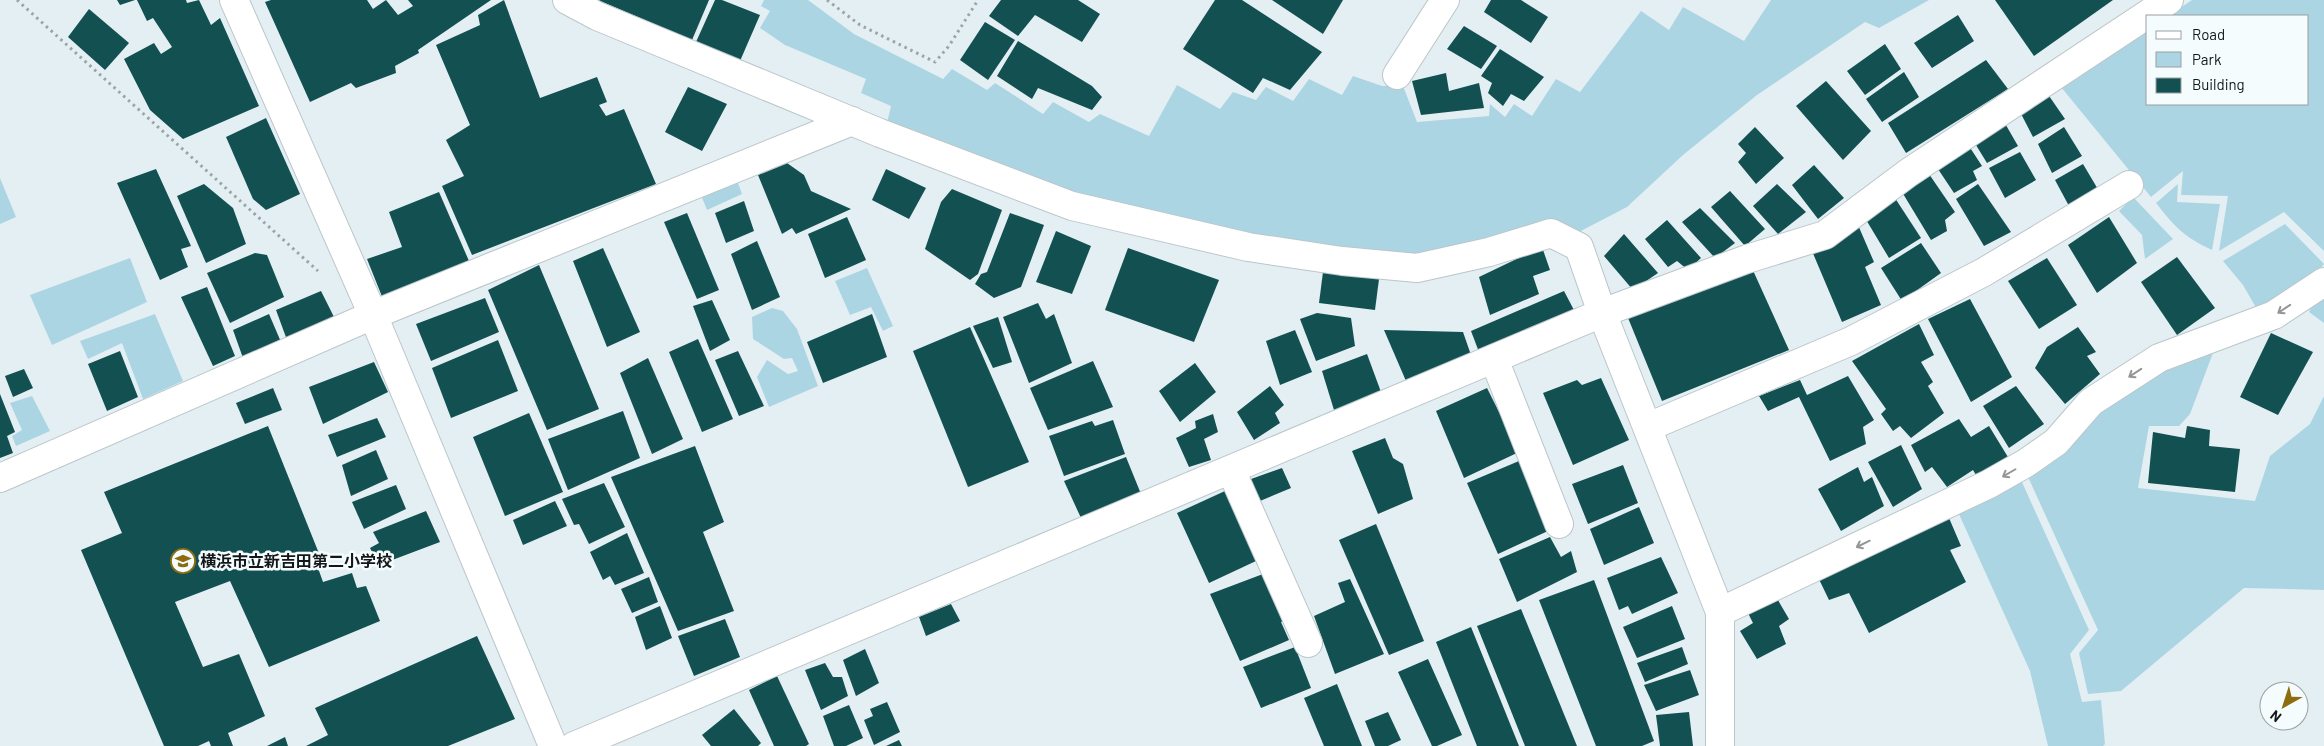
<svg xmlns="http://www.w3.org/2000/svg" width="2324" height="746" font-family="Barlow,'Noto Sans JP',sans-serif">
	<rect width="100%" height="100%" fill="#e4eff3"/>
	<g fill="#acd5e4">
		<path d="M 764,0 L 808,0 L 854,34 L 943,79 L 952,69 L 987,90 L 995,83 L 1043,114 L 1053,102 L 1089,122 L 1100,114 L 1149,136 L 1177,85 L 1220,109 L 1233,92 L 1256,100 L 1266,87 L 1293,101 L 1309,79 L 1342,95 L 1353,76 L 1382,86 L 1403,86 L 1417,122 L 1489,116 L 1490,104 L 1505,117 L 1514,104 L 1532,116 L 1556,79 L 1580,92 L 1641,11 L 1669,30 L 1683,7 L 1744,41 L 1771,0 L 1929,0 L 1879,28 L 1865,22 L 1757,95 L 1683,155 L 1627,207 L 1577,233 L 1417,259 L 1247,238 L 1060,193 L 886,127 L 891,106 L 861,93 L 866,79 L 785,45 L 760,28 L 770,11 L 761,6 Z"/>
		<path d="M 2192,0 L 2324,0 L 2324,251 L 2284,212 L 2219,251 L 2228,196 L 2181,195 L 2183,171 L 2151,197 L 2061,87 L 2148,30 L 2148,104 L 2308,104 L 2308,16 L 2168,16 Z"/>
		<path d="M 0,178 L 16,217 L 0,224 Z"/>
		<path d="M 737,180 L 742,194 L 707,210 L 701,195 Z"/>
		<path d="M 2178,184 L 2177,202 L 2220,204 L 2212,250 C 2184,237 2175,227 2156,203 Z"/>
		<path d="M 2133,197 L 2173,239 L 2145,259 L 2142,235 L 2119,211 Z"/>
		<path d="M 2285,224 L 2324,264 L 2315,275 L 2258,311 L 2243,285 L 2223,261 Z"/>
		<path d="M 130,258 L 147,302 L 52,345 L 30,295 Z"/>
		<path d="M 867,268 L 893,326 L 883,331 L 871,307 L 850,315 L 835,281 Z"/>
		<path d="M 2324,277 L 2324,323 L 2309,312 Z"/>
		<path d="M 772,308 L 783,311 L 797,329 L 818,386 L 769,407 L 757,377 L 767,360 L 788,374 L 798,371 L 792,358 L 784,359 L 753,339 L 752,317 Z"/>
		<path d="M 155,314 L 183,381 L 143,399 L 122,343 L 88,359 L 80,341 Z"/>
		<path d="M 2216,345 L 2190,414 L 2179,426 L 2149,426 L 2138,488 L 2255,501 L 2270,456 L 2310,424 L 2324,396 L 2324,590 L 2244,588 L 2121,691 L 2088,694 L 2079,653 L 2098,630 L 2028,477 L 2118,396 L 2167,364 Z"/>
		<path d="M 32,396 L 50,431 L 16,446 L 12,436 L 22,430 L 10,403 Z"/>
		<path d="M 2021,480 L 2089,630 L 2070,654 L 2082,702 L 2101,700 L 2105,744 L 2103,746 L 2048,746 L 2030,671 L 1958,512 Z"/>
	</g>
	<g fill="#125051">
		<path d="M 117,0 L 135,0 L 120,5 Z"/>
		<path d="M 137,0 L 186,0 L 187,3 L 199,0 L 211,25 L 220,18 L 259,106 L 183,139 L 150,110 L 124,59 L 154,43 L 161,54 L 172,47 L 153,18 L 147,21 Z"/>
		<path d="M 271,0 L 367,0 L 373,9 L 386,0 L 398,15 L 413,6 L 408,0 L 491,0 L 418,50 L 419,53 L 395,66 L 396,73 L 356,88 L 351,83 L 310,102 L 265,2 Z"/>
		<path d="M 504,0 L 540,98 L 597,77 L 607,102 L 599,105 L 606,116 L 624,109 L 656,184 L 472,255 L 442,186 L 464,176 L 446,140 L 470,125 L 436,45 L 480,25 L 478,15 Z"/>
		<path d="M 598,0 L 709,0 L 692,40 Z"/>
		<path d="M 715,0 L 722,0 L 760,15 L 740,61 L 696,42 Z"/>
		<path d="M 1001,0 L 1078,0 L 1100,14 L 1082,42 L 1035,15 L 1018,36 L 989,16 Z"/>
		<path d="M 1215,0 L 1242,0 L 1322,52 L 1290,90 L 1263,78 L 1253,93 L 1183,49 Z"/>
		<path d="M 1272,0 L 1343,0 L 1323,34 Z"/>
		<path d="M 1491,0 L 1521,0 L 1548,17 L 1531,43 L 1484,12 Z"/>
		<path d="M 1995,0 L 2113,0 L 2034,56 Z"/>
		<path d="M 89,9 L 129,43 L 105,70 L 68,37 Z"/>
		<path d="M 1958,15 L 1974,41 L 1932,68 L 1914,43 Z"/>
		<path d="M 985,22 L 1015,40 L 988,80 L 960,60 Z"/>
		<path d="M 1464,26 L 1497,46 L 1481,69 L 1447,49 Z"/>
		<path d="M 1018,41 L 1092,86 L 1102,97 L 1092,110 L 1038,88 L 1032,99 L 997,76 Z"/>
		<path d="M 1885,44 L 1901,69 L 1865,95 L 1847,71 Z"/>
		<path d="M 1500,49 L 1544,77 L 1524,101 L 1511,94 L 1503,106 L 1488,93 L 1492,83 L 1481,76 Z"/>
		<path d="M 1986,60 L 2008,89 L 1906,153 L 1888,123 Z"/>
		<path d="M 1904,72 L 1919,97 L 1882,122 L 1866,99 Z"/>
		<path d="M 1446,73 L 1449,91 L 1479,83 L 1484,108 L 1421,115 L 1412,81 Z"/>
		<path d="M 1826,81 L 1871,131 L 1843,160 L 1796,106 Z"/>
		<path d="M 688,87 L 727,104 L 702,151 L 665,132 Z"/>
		<path d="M 2047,93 L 2065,119 L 2033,137 L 2017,106 Z"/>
		<path d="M 266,118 L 300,194 L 266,210 L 253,199 L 226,137 Z"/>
		<path d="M 2003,120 L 2018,146 L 1987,163 L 1971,137 Z"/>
		<path d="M 1755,127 L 1784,158 L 1756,184 L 1738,162 L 1746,153 L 1738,144 Z"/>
		<path d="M 2064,127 L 2082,156 L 2052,173 L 2038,144 Z"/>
		<path d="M 1967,143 L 1982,166 L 1973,171 L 1977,180 L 1954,193 L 1934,163 Z"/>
		<path d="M 2020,152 L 2036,180 L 2005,198 L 1989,168 Z"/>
		<path d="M 787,163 L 804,175 L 811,191 L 851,209 L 796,234 L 792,228 L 782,234 L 758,175 Z"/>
		<path d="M 2083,164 L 2099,191 L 2069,206 L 2055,180 Z"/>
		<path d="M 1814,165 L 1844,198 L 1818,219 L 1792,185 Z"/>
		<path d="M 156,169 L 191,246 L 181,249 L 188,267 L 160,280 L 117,183 Z"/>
		<path d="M 886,169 L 926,188 L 909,219 L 872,200 Z"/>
		<path d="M 1929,174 L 1955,212 L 1945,220 L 1947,231 L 1931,240 L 1902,192 Z"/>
		<path d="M 204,184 L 233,208 L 246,244 L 206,263 L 177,196 Z"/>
		<path d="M 1777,184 L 1806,212 L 1778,234 L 1753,206 Z"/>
		<path d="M 1978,184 L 2011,232 L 1984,246 L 1956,199 Z"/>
		<path d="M 952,189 L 1002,210 L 978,274 L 970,280 L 925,249 L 941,202 Z"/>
		<path d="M 1730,191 L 1765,229 L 1745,246 L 1711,207 Z"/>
		<path d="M 439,192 L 469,261 L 383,299 L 367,259 L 402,247 L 389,212 Z"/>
		<path d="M 1893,195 L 1921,238 L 1889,258 L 1865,218 Z"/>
		<path d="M 744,201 L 754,231 L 726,243 L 715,213 Z"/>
		<path d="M 1700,208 L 1735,243 L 1715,258 L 1682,222 Z"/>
		<path d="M 687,213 L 719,290 L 697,299 L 664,222 Z"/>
		<path d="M 1010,213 L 1044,225 L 1021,287 L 994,298 L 975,284 L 981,274 L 987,272 Z"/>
		<path d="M 847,217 L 866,260 L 825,278 L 808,234 Z"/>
		<path d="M 2109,217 L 2137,263 L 2097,293 L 2068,245 Z"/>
		<path d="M 1667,220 L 1701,258 L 1688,270 L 1677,261 L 1668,267 L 1645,239 Z"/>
		<path d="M 1858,225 L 1874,262 L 1865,267 L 1881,305 L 1842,322 L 1812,251 Z"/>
		<path d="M 1056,231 L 1091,246 L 1072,294 L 1036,282 Z"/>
		<path d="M 1624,234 L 1658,273 L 1633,290 L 1604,256 Z"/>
		<path d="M 757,241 L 780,297 L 752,310 L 731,254 Z"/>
		<path d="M 1921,243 L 1941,273 L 1902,301 L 1881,268 Z"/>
		<path d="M 1542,247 L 1550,270 L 1533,276 L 1539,294 L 1490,315 L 1479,277 Z"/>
		<path d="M 603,248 L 640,332 L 607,347 L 573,261 Z"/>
		<path d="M 1128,248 L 1219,280 L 1194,342 L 1105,310 Z"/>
		<path d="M 255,253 L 267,255 L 284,297 L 230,323 L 207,273 Z"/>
		<path d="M 2177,257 L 2215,308 L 2177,335 L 2141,282 Z"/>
		<path d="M 2047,258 L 2077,305 L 2039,329 L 2008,281 Z"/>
		<path d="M 539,265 L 599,409 L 547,430 L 488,290 Z"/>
		<path d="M 1751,266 L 1789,350 L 1662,401 L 1626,313 Z"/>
		<path d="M 1323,272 L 1379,279 L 1375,310 L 1319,303 Z"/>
		<path d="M 207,287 L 235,356 L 213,366 L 181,297 Z"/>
		<path d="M 321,291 L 335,319 L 287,340 L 276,310 Z"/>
		<path d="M 1564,291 L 1575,312 L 1479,352 L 1471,331 Z"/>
		<path d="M 485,298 L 499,332 L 431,361 L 416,324 Z"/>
		<path d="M 1970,299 L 2012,377 L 1971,402 L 1928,319 Z"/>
		<path d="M 712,300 L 730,340 L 710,351 L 693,306 Z"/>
		<path d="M 1038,303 L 1046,319 L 1054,314 L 1072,363 L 1029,383 L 1003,317 Z"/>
		<path d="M 1317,313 L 1351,318 L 1355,346 L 1316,361 L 1300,319 Z"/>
		<path d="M 269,314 L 281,342 L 243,358 L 233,330 Z"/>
		<path d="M 872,314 L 887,357 L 823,383 L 807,342 Z"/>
		<path d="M 998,317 L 1012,362 L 993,368 L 973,326 Z"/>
		<path d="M 1919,324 L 1934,355 L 1921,362 L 1933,382 L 1928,386 L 1944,413 L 1911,438 L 1900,426 L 1893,431 L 1881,414 L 1886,409 L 1852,361 Z"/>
		<path d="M 970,327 L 1029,462 L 968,487 L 913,351 Z"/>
		<path d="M 2078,327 L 2096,352 L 2087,356 L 2100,374 L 2065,404 L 2035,368 L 2047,347 Z"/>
		<path d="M 1295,330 L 1312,372 L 1280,385 L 1266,341 Z"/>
		<path d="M 1384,330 L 1463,332 L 1471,355 L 1406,381 Z"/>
		<path d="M 2271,333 L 2313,352 L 2278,415 L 2240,397 Z"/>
		<path d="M 698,339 L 733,419 L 702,432 L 669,352 Z"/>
		<path d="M 498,340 L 518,391 L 451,418 L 432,368 Z"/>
		<path d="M 120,351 L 138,397 L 107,411 L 88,364 Z"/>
		<path d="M 738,351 L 764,406 L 739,416 L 715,360 Z"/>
		<path d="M 1367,354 L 1381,392 L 1334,410 L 1322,371 Z"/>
		<path d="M 648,358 L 683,439 L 652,454 L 620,373 Z"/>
		<path d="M 1093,361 L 1113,407 L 1048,430 L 1030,388 Z"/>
		<path d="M 374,362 L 388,392 L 323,424 L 309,387 Z"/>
		<path d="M 1195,363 L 1216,392 L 1180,422 L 1159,391 Z"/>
		<path d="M 24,369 L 33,388 L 13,397 L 5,376 Z"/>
		<path d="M 1848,376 L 1874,420 L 1863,427 L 1866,444 L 1830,461 L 1799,397 L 1768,411 L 1759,396 L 1800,380 L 1807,395 Z"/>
		<path d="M 1601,378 L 1629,440 L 1573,465 L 1543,393 L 1577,380 L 1582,385 Z"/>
		<path d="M 1270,386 L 1284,405 L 1275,413 L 1280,423 L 1254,440 L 1237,412 Z"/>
		<path d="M 2016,386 L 2044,424 L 2009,448 L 1983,406 Z"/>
		<path d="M 273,388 L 282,410 L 245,424 L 236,403 Z"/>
		<path d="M 1487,388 L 1519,452 L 1464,478 L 1436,411 Z"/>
		<path d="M 0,394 L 15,432 L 7,436 L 13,453 L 0,458 Z"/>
		<path d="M 623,411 L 640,458 L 568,490 L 548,439 Z"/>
		<path d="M 529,413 L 563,492 L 505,516 L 473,437 Z"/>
		<path d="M 1213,414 L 1218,432 L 1204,439 L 1211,460 L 1189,467 L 1176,438 L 1196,428 L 1195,421 Z"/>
		<path d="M 377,418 L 386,437 L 337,457 L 328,435 Z"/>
		<path d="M 1959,419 L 1971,437 L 1989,426 L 2011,462 L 1979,480 L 1973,470 L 1947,487 L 1932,467 L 1925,472 L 1911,445 Z"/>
		<path d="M 1113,420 L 1125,454 L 1064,476 L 1049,436 L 1092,421 L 1095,426 Z"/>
		<path d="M 268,426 L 324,566 L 318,568 L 323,582 L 352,573 L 357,588 L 366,586 L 380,621 L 269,667 L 230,581 L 175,602 L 203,667 L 239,654 L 265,716 L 228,733 L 233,746 L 211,746 L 209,741 L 198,746 L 164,746 L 81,550 L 122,533 L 104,492 Z"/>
		<path d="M 2187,426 L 2210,430 L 2209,446 L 2240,449 L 2235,492 L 2148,483 L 2153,432 L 2185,438 Z"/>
		<path d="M 1385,438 L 1393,458 L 1403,464 L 1413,499 L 1378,514 L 1352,451 Z"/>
		<path d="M 1901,445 L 1922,489 L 1893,507 L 1868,462 Z"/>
		<path d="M 695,446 L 724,522 L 703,532 L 734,611 L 678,631 L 611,477 Z"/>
		<path d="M 376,450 L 388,479 L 351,496 L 342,465 Z"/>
		<path d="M 1126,457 L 1141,494 L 1081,518 L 1064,481 Z"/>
		<path d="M 1519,461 L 1548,531 L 1498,554 L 1467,483 Z"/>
		<path d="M 1623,465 L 1638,503 L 1588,524 L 1572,484 Z"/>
		<path d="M 1858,467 L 1864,482 L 1872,477 L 1884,506 L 1841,531 L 1818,489 Z"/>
		<path d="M 1282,468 L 1291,488 L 1260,501 L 1251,479 Z"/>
		<path d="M 604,483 L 625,527 L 589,544 L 579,524 L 574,525 L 562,499 Z"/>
		<path d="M 396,485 L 406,509 L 364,529 L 352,502 Z"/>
		<path d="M 1225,491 L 1256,561 L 1209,583 L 1177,513 Z"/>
		<path d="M 555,501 L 567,526 L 523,545 L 513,520 Z"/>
		<path d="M 1639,507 L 1654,543 L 1604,565 L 1590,529 Z"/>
		<path d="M 426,511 L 440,542 L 379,565 L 370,548 L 379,543 L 373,532 Z"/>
		<path d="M 1949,518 L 1961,546 L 1950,550 L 1966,582 L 1869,633 L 1849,593 L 1829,600 L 1816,573 Z"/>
		<path d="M 1376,524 L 1424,641 L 1389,655 L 1339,540 Z"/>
		<path d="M 627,533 L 644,573 L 615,585 L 610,576 L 603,580 L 590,552 Z"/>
		<path d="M 1550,537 L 1561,557 L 1571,551 L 1577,572 L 1517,602 L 1499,559 Z"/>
		<path d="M 1661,557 L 1678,593 L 1632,614 L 1628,606 L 1619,610 L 1607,578 Z"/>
		<path d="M 1263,574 L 1285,620 L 1281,622 L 1289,640 L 1240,661 L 1210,594 Z"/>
		<path d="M 649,577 L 658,602 L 632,613 L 621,589 Z"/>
		<path d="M 1350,579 L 1384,654 L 1335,674 L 1314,616 L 1345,602 L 1338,583 Z"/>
		<path d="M 1594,580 L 1654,741 L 1642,746 L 1596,746 L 1539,600 Z"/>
		<path d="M 1775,595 L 1789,619 L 1779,626 L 1786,644 L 1757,659 L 1740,631 L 1753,623 L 1746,609 Z"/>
		<path d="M 951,604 L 960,621 L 926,636 L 919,617 Z"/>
		<path d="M 660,606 L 672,638 L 646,650 L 635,617 Z"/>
		<path d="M 1672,606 L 1685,639 L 1637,658 L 1623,627 Z"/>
		<path d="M 1521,609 L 1577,746 L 1525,746 L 1477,626 Z"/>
		<path d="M 725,619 L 740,657 L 694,676 L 678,636 Z"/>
		<path d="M 1471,627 L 1519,746 L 1477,746 L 1436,642 Z"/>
		<path d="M 477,636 L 515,719 L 448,746 L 306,746 L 328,735 L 315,708 Z"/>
		<path d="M 1295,647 L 1311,688 L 1261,708 L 1243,667 Z"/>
		<path d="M 1682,647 L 1688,664 L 1645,682 L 1637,663 Z"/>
		<path d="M 865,649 L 879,683 L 856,696 L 843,660 Z"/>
		<path d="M 1428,659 L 1462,735 L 1437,746 L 1432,746 L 1398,672 Z"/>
		<path d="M 825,663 L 833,677 L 842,677 L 848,696 L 821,710 L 805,670 Z"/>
		<path d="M 1690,670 L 1699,695 L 1656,711 L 1644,685 Z"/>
		<path d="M 777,676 L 809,744 L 806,746 L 774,746 L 749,690 Z"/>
		<path d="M 1337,684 L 1362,746 L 1324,746 L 1304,698 Z"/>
		<path d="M 887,702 L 900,732 L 874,745 L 864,720 L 873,716 L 870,709 Z"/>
		<path d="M 849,705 L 863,738 L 846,746 L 834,746 L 823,716 Z"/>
		<path d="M 734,709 L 761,743 L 758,746 L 711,746 L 702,735 Z"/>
		<path d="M 1388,712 L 1401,740 L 1388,746 L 1375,746 L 1365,721 Z"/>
		<path d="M 1689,712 L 1693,746 L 1660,746 L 1656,715 Z"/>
		<path d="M 285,737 L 288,746 L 267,746 Z"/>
		<path d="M 899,740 L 902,746 L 886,746 Z"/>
	</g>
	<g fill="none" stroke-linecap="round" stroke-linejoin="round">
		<defs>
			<g id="minor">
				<path d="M 234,0 L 373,315 L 553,746"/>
				<path d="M 567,0 L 597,16 L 880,133 L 1072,206 L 1248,247 L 1342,261 L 1417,268 L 1489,252 L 1551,233 L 1579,247 L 1602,313 L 1747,259 L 1825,235 L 1908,173 L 2169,0"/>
				<path d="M 1397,75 L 1445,0"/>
				<path d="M 1494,359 L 1559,524"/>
				<path d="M 1648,427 L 1851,341 L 1984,272 L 2129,185"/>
				<path d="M 1231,470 L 1308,643"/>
				<path d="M 0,478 L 373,315 L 852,121"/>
				<path d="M 1720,612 L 1989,484 L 2026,463 L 2056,442 L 2091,402 L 2159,358 L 2274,315 L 2324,282"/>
				<path d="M 574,746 L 1602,313 L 1720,612 L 1720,746"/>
			</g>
		</defs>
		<use href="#minor" stroke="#bbc6ca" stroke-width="30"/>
		<g stroke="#9ba4a7" stroke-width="3" stroke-dasharray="2.5 4" stroke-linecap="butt">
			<path d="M 17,0 L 318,271"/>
			<path d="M 827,0 L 860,25 L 935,62 L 949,46 L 978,0"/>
		</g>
		<use href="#minor" stroke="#fff" stroke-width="28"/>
	</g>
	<defs><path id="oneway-shaft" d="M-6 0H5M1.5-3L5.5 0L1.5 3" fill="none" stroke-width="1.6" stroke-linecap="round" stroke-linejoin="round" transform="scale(1.25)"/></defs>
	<g stroke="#959797">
		<use href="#oneway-shaft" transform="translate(2284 309) rotate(146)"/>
		<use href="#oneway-shaft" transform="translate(2135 373) rotate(147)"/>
		<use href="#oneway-shaft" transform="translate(2009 473) rotate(150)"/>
		<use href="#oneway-shaft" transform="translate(1863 544) rotate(154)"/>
	</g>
	<defs>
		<symbol id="school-ring" viewBox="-11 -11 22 22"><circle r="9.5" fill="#f5fcfe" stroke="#8e6c10" stroke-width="1.5"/><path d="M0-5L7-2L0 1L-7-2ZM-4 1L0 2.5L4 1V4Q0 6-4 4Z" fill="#8e6c10"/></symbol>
	</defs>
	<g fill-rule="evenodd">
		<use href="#school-ring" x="169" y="547" width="28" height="28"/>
	</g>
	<g text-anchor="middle" stroke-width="5" stroke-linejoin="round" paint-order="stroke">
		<g font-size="16" font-weight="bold" fill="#131718" stroke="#f5fcfe" text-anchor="start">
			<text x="200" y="567">横浜市立新吉田第二小学校</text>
		</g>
	</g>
	<rect x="2146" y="15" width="162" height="90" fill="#f5fcfe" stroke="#9ba0a2"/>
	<rect x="2156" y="31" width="25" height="8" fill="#ffffff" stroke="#9ba0a2"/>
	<text x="2192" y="40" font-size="15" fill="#131718">Road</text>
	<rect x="2156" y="52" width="25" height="15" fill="#acd5e4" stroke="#9ba0a2"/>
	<text x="2192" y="65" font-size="15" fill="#131718">Park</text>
	<rect x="2156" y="78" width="25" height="15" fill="#125051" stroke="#9ba0a2"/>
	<text x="2192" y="90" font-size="15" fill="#131718">Building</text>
	<g transform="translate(2284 706) rotate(219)"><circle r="24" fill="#f5fcfe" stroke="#9ba0a2"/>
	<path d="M0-4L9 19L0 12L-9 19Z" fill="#8e6c10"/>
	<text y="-8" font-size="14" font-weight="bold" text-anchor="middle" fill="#131718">N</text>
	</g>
</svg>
